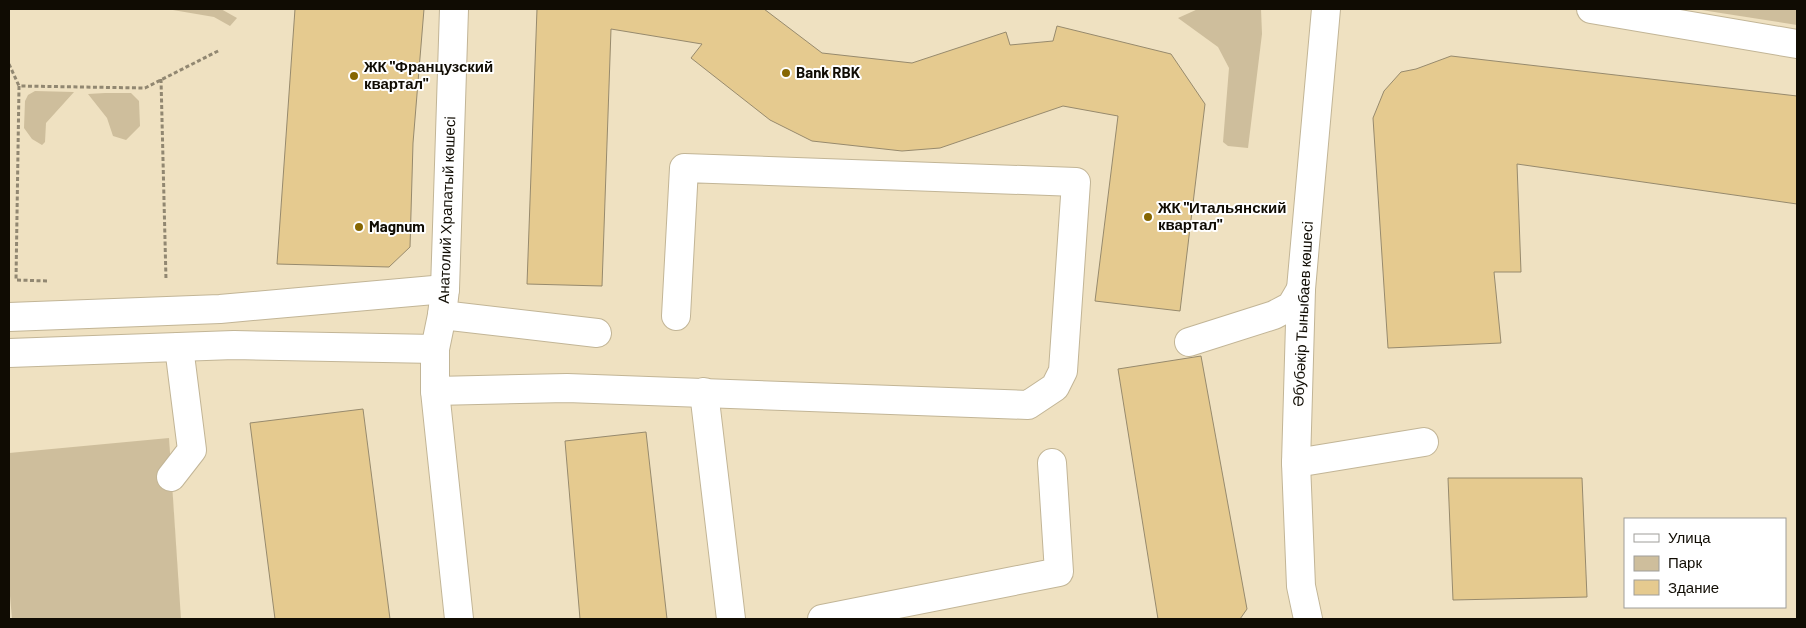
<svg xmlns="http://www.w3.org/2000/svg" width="1806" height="628" font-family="Barlow,sans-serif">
	<rect width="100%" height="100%" fill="#efe1c1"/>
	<g fill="#cebe9c">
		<path d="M 167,9 L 221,9 L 237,18 L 230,26 L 214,17 Z"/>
		<path d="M 1198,9 L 1261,9 L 1262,34 L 1248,148 L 1228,146 L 1223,142 L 1229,68 L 1218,47 L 1178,18 Z"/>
		<path d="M 1695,9 L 1797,9 L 1797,25 Z"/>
		<path d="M 35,91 L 74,92 L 46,123 L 45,142 L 42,145 L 32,139 L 24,128 L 25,101 L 28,95 Z"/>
		<path d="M 105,93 L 131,93 L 139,101 L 140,126 L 126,140 L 113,136 L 107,118 L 88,94 Z"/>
		<path d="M 169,438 L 181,619 L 12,619 L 9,584 L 9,453 Z"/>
	</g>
	<g fill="#e5ca8f" stroke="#978a6d">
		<path d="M 295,9 L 424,9 L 413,143 L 410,247 L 389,267 L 277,264 Z"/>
		<path d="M 537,9 L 764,9 L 822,53 L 912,63 L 1006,32 L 1010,45 L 1053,41 L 1057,26 L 1171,54 L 1205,104 L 1180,311 L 1095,301 L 1118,116 L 1063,106 L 940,148 L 902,151 L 812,141 L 770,120 L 691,58 L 702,44 L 611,29 L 602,286 L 527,284 Z"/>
		<path d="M 1451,56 L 1797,96 L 1797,204 L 1517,164 L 1521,272 L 1494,272 L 1501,343 L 1388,348 L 1373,118 L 1384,91 L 1401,72 L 1416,69 Z"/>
		<path d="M 1201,356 L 1247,609 L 1240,619 L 1158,619 L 1118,369 Z"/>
		<path d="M 363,409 L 390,619 L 275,619 L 250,423 Z"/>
		<path d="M 646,432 L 667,619 L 580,619 L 565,441 Z"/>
		<path d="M 1448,478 L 1582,478 L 1587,597 L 1453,600 Z"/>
	</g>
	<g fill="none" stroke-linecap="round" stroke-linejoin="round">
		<defs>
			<g id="minor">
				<path d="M 454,9 L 445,289 L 442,315 L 435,349 L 435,391 L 459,619"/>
				<path d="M 1591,9 L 1797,44"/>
				<path d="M 442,315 L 597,333"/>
				<path d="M 9,317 L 220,309 L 445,289"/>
				<path d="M 1189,342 L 1274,315 L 1291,306 L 1301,289"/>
				<path d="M 9,353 L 234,345 L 435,349"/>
				<path d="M 435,391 L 567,388 L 1028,405 L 1055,387 L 1063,371 L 1076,182 L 684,168 L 676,316"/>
				<path d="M 704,392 L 731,619"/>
				<path d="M 1296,463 L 1424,442"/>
				<path d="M 171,477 L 192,450 L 179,347"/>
				<path d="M 822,619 L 1059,572 L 1052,463"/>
				<path d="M 1308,619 L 1301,586 L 1296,463 L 1301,289 L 1326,9"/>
			</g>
		</defs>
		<use href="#minor" stroke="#c2b596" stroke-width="30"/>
		<g stroke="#918771" stroke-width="3" stroke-dasharray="4 2.5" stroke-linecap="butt">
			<path d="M 9,64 L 19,86"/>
			<path d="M 161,79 L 166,280"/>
			<path d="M 47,281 L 16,280 L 19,86 L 145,88 L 220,50"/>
		</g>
		<use href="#minor" stroke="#fff" stroke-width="28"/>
	</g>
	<g fill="#866601" stroke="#fff" stroke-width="2">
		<circle cx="786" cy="73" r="5"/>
		<circle cx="354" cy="76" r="5"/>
		<circle cx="1148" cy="217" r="5"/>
		<circle cx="359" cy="227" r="5"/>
	</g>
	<g text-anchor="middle" stroke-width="4" stroke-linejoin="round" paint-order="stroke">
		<g font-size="15" font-weight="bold" fill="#100c03" stroke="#fff" text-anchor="start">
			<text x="364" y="72">ЖК "Французский<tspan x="364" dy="17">квартал"</tspan></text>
			<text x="796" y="78">Bank RBK</text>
			<text x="1158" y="213">ЖК "Итальянский<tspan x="1158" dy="17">квартал"</tspan></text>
			<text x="369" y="232">Magnum</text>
		</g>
		<g font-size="15" fill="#100c03" stroke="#fff">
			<text transform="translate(447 210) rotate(-88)" y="5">Анатолий Храпатый көшесі</text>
			<text transform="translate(1303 314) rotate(-87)" y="5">Әбубәкір Тыныбаев көшесі</text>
		</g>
	</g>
	<rect width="1806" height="628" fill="none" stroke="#100c03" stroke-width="20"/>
	<rect x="1624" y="518" width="162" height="90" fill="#ffffff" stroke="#9f9e9a"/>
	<rect x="1634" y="534" width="25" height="8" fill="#ffffff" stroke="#9f9e9a"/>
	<text x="1668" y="543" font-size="15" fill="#100c03">Улица</text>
	<rect x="1634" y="556" width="25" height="15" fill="#cebe9c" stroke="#9f9e9a"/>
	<text x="1668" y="568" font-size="15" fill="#100c03">Парк</text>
	<rect x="1634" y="580" width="25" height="15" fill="#e5ca8f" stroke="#9f9e9a"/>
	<text x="1668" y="593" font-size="15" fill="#100c03">Здание</text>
</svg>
